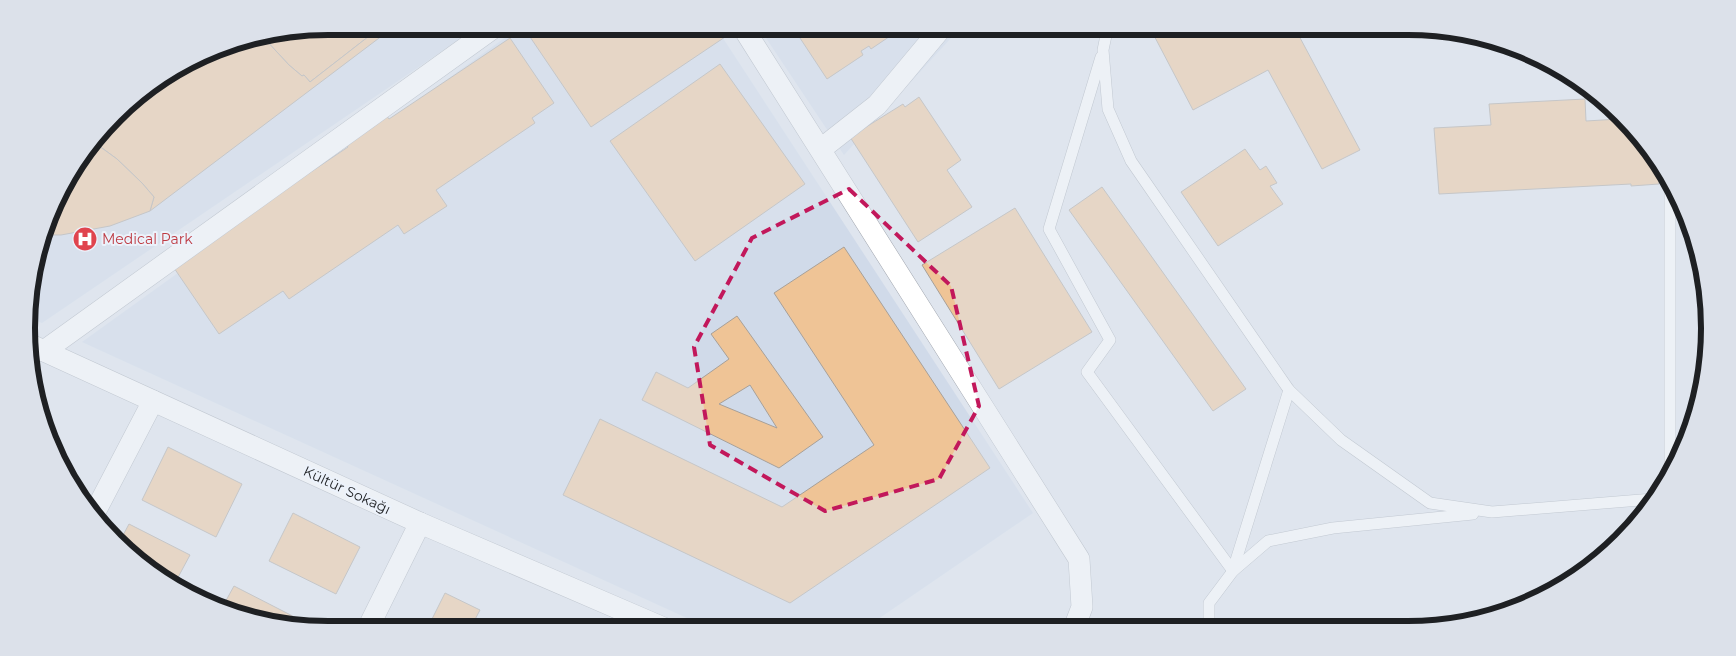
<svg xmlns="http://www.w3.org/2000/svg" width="1736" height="656" font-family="Montserrat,sans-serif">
	<rect width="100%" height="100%" fill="#dfe5ee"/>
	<g fill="#d0dae9">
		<path d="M 328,26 L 479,26 L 42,323 L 30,318 L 29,288 L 67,177 L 129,101 Z"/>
		<path d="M 521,26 L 715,26 L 1033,513 L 865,628 L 711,629 L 82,342 Z"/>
		<path d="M 758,26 L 962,26 L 844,155 Z"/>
	</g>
	<g fill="#efc496" stroke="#a7a099" fill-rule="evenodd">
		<path d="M 328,26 L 382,26 L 310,82 L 304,75 L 302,76 L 289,65 L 263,37 Z"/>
		<path d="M 382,26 L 395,26 L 150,211 L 154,197 L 142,183 L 117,159 L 95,143 L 129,101 L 231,42 L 263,37 L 289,65 L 302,76 L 304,75 L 310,82 Z"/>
		<path d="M 534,26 L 718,26 L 725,37 L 591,127 L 526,31 Z"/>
		<path d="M 811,26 L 905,26 L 871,49 L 869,46 L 861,51 L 863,55 L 827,79 L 798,35 Z"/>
		<path d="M 1149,26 L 1297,26 L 1300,33 L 1298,34 L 1360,150 L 1322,169 L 1268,70 L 1193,110 Z"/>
		<path d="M 510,38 L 554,103 L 532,118 L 535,123 L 436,190 L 447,206 L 404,234 L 398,225 L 289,299 L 283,291 L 219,334 L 172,265 L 348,147 L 342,139 L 383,111 L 389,119 Z"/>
		<path d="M 720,64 L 805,184 L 695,261 L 610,141 Z"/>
		<path d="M 919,97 L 961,160 L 947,170 L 972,207 L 918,242 L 850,137 L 903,104 L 905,107 Z"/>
		<path d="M 1585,99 L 1586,121 L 1619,119 L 1658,164 L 1659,184 L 1631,186 L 1631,184 L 1439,194 L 1434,128 L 1491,125 L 1489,104 Z"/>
		<path d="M 95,143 L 117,159 L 142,183 L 154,197 L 150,211 L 110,226 L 61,235 L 47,235 L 67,177 Z"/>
		<path d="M 1245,149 L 1260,170 L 1266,166 L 1277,183 L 1270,186 L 1283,204 L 1218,246 L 1181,192 Z"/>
		<path d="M 1102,187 L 1246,389 L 1213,411 L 1069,210 Z"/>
		<path d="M 1015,208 L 1092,332 L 999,389 L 922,265 Z"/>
		<path d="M 844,247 L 990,468 L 790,603 L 563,495 L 600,419 L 782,507 L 874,445 L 774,293 Z"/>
		<path d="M 737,316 L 823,437 L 779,468 L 642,400 L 656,372 L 688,388 L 729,359 L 711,334 ZM 750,385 L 777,428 L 719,404 Z"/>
		<path d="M 168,447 L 242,484 L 216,537 L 142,500 Z"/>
		<path d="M 293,513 L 360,547 L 336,594 L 269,561 Z"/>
		<path d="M 129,524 L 190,555 L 175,583 L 145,568 L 120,541 Z"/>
		<path d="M 234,586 L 316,628 L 250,619 L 223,606 Z"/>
		<path d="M 445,593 L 480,610 L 470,629 L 420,630 L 425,620 L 430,623 Z"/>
	</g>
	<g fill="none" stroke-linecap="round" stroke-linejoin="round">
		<defs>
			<g id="lane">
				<path d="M 1108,26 L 1103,50 L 1108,109 L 1131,161 L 1289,390 L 1341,440 L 1430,503 L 1492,512 L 1653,499"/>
				<path d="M 1101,57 L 1049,229 L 1110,340 L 1087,372 L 1233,571"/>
				<path d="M 1670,478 L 1670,179"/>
				<path d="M 1233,570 L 1289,390"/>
				<path d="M 1209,628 L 1209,603 L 1233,571 L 1268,541 L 1333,528 L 1473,514"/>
			</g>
			<g id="street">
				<path d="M 742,26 L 1079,559 L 1082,607 L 1074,628"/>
				<path d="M 821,149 L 877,105 L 943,26"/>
				<path d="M 31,345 L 420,523 L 666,629"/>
				<path d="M 44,351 L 496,26"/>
				<path d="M 94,514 L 153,401"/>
				<path d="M 367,630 L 420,523"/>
			</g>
		</defs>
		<use href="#lane" stroke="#a1a6af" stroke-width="12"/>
		<use href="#street" stroke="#a1a6af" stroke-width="22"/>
		<use href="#lane" stroke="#fff" stroke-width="11"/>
		<use href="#street" stroke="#fff" stroke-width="21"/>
	</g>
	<path d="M0 0H1736V656H0ZM 849,189 L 951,286 L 979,406 L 939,479 L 825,511 L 710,445 L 694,347 L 752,238 Z" fill="#dfe5ee" fill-opacity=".55" fill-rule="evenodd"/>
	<path fill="none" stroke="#c2185b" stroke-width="4" stroke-dasharray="10 6" stroke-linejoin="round" d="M 849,189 L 951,286 L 979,406 L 939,479 L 825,511 L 710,445 L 694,347 L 752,238 Z"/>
	<defs>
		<symbol id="hospital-disc" viewBox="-11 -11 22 22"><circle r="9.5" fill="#e0444e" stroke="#ecf2fb"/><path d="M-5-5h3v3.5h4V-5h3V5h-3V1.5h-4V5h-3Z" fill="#fff"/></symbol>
	</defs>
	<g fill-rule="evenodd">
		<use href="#hospital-disc" x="71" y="225" width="28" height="28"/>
	</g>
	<g text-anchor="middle" stroke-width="4" stroke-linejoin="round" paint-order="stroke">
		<g font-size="14" fill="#be3a42" stroke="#ecf2fb" text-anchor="start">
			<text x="102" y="244">Medical Park</text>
		</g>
		<g font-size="14" fill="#1e2023" stroke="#ecf2fb">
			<text transform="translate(347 490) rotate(25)" y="5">Kültür Sokağı</text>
		</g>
	</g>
	<path d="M0 0H1736V656H0ZM328 35H1408A293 293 0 0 1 1701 328V328A293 293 0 0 1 1408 621H328A293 293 0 0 1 35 328V328A293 293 0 0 1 328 35Z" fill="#dce1ea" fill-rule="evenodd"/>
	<path fill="none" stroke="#1e2023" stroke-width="6" d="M328 35H1408A293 293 0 0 1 1701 328V328A293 293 0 0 1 1408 621H328A293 293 0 0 1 35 328V328A293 293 0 0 1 328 35Z"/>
</svg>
